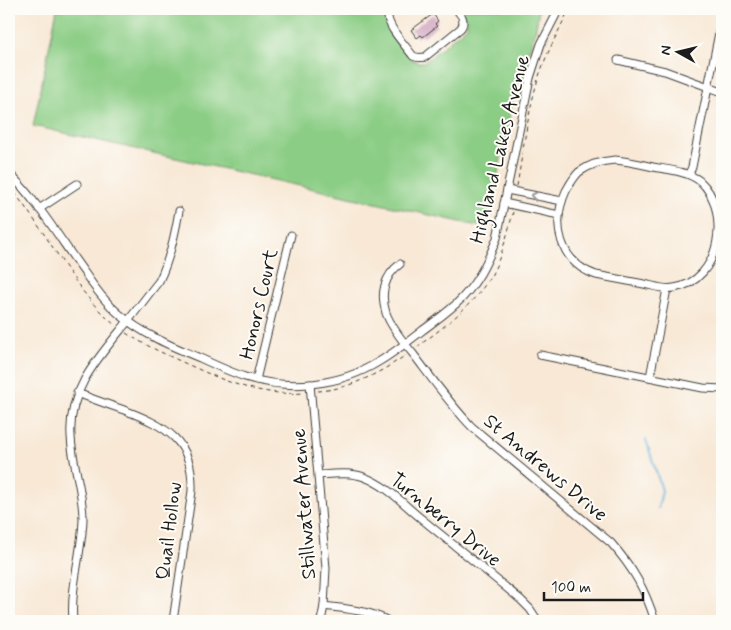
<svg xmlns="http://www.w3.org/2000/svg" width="731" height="630" font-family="Mynerve,sans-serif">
	<rect width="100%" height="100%" fill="#fdfcf7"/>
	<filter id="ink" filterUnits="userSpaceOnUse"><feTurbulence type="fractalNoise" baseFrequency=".02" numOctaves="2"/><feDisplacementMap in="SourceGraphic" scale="10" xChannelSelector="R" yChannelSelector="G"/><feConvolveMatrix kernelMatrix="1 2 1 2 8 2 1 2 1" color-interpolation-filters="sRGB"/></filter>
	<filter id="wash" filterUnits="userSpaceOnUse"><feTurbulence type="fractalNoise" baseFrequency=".0096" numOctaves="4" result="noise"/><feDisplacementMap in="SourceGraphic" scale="20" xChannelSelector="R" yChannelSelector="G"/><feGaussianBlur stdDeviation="1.12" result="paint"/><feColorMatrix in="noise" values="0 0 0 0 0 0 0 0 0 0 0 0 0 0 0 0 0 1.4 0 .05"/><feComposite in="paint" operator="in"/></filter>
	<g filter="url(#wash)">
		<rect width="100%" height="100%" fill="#f8e8d5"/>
		<path fill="#8bcd85" stroke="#547450" d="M 57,9 L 386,9 L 385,18 L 387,25 L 411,59 L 418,62 L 425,62 L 467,26 L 467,21 L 459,9 L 539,9 L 536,28 L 513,100 L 487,228 L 33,126 Z"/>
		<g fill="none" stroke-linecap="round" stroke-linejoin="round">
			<path stroke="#62b0db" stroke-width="2" d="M 646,440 L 661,487 L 662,491 L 658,508"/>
		</g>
		<g id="blocks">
			<path fill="#c896b7" d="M 433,14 L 438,21 L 435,24 L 437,26 L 423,37 L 421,35 L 417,38 L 411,30 Z"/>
		</g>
	</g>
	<g filter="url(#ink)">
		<use href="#blocks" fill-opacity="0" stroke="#3d3b38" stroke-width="1"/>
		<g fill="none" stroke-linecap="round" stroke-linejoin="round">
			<defs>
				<g id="minor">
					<path d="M 389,9 C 389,12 388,14 388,17 C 389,29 406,46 413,56 C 417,58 420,58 425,57 L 461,28 C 466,20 461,15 456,9"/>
					<path d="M 618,60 L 665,71 L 722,92"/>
					<path d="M 615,160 C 628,161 640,164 653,167 C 669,170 687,171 700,181 C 731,209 722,281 674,288 C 664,290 654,286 644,284 C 628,281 612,278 596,275 C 559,262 551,224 566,191 C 570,184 573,178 579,172 C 590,164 602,161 615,160 Z"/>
					<path d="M 9,173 C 38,202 60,239 84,272 C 94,287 104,301 118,313 C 142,334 171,346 200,358 C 215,365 230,372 245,377 C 290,391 340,386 380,361 C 395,352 409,341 423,330 C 434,322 445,314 456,304 C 476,286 487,263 497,238 L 530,78 L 541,44 L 559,9"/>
					<path d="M 689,174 L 692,167 L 722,18"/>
					<path d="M 507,190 L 562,201"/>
					<path d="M 504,203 L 559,215"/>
					<path d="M 39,209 L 77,184"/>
					<path d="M 400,264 C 384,276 380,294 386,313 C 391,327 404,343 414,355 C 433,380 450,404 472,427 L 611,543 C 633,568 645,589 655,621"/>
					<path d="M 540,355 L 703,388 L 722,389"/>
					<path d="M 650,377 L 667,289"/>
					<path d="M 256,380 L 291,235"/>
					<path d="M 310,384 L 326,568 L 324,606 L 321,621"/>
					<path d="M 77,393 C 93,399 109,405 124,410 C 166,426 194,441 192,491 L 173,621"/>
					<path d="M 319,475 C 334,474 350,472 364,477 C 388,486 404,505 423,520 C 456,547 489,573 521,600 L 530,609 L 538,621"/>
					<path d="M 324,606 C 345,609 369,610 388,621"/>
					<path d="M 73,621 C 70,587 82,553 83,519 C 83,490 72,464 71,436 C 68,391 97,359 124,326 C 136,311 147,296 159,281 C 170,259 175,235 179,211"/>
				</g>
			</defs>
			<use href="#minor" stroke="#3d3b38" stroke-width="9"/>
			<g stroke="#3d3b38" stroke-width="1" stroke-dasharray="4 4" stroke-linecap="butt">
				<path d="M 517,186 C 523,150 528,111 539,76 C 547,52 559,31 569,9"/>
				<path d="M 9,187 C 19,197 27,210 35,221 C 60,256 81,297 115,325"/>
				<path d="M 126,333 C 146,346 167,355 189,365 C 229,383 259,396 304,393"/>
				<path d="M 417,347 C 445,326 474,305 492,274 C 502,255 508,233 513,212"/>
				<path d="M 318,391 C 350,389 380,373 406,355"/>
			</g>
			<use href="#minor" stroke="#fff" stroke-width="7"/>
		</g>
		<defs><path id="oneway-chevron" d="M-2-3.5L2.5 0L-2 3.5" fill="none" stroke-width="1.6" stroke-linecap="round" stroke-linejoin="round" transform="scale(1.25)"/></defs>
		<use stroke="#999" href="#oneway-chevron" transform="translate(534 196) rotate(-169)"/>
	</g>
	<g text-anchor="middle" stroke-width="4" stroke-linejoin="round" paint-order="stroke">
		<g font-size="20" fill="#1c1c1c" stroke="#fdfcf7">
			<text transform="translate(499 149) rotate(-76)" y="7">Highland Lakes Avenue</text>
			<text transform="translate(258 304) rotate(-77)" y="7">Honors Court</text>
			<text transform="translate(546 467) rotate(40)" y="7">St Andrews Drive</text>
			<text transform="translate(303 504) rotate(-94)" y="7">Stillwater Avenue</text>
			<text transform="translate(446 519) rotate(39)" y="7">Turnberry Drive</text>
			<text transform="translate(168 531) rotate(-83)" y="7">Quail Hollow</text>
		</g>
	</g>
	<rect width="731" height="630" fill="none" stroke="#fdfcf7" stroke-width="30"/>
	<g transform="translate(678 52) rotate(278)" stroke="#fdfcf7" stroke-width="4" paint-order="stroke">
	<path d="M0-4L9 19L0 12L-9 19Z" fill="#1c1c1c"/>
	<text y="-8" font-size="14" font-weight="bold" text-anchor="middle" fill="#1c1c1c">N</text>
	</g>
	<path d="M544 592v8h99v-8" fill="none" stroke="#1c1c1c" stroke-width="2.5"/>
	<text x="551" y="592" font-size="15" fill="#1c1c1c" stroke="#fdfcf7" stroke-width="4" paint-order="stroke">100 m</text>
</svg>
